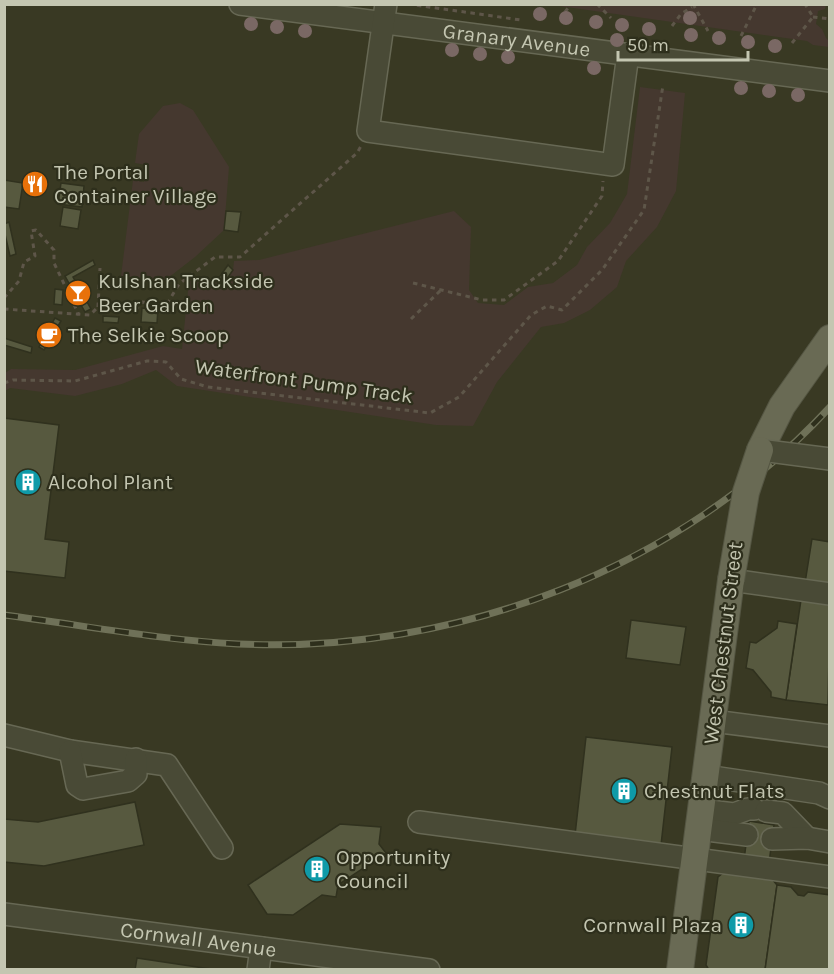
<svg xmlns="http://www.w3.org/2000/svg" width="834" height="974" font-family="Karla,sans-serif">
	<rect width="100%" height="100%" fill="#393923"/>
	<g fill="#45382f">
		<path d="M 552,5 L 826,5 L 825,9 L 818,11 L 816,24 L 822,29 L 826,38 L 829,41 L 829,47 L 813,45 L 807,41 Z"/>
		<path d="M 640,87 L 685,93 L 676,191 L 657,227 L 626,261 L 617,287 L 590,310 L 564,323 L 541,327 L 497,382 L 473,426 L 436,425 L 177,386 L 156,370 L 122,384 L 75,396 L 10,388 L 5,391 L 5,373 L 11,369 L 75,370 L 163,346 L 182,349 L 189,281 L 223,283 L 233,270 L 234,261 L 259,260 L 454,211 L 471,227 L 469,290 L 478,303 L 504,305 L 528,287 L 553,283 L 577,265 L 587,247 L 610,223 L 627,194 Z"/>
		<path d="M 180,103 L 193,110 L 229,167 L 224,230 L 195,257 L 164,281 L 121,276 L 133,180 L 144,182 L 146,165 L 135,163 L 139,134 L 163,106 Z"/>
	</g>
	<g fill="#57593f" stroke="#30311e" stroke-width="1.5">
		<path d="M 4,180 L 23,183 L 19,209 L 4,207 Z"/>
		<path d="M 61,183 L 84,186 L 82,207 L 58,204 Z"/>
		<path d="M 63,207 L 81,210 L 78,229 L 60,226 Z"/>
		<path d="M 226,211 L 241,212 L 238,232 L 224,230 Z"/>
		<path d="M 9,222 L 16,254 L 10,256 L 4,230 L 4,224 Z"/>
		<path d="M 93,260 L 95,265 L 73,277 L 91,309 L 85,312 L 65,276 Z"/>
		<path d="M 228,265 L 233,270 L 224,283 L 218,279 Z"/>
		<path d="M 55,289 L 63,290 L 62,305 L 54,304 Z"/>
		<path d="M 142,308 L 158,309 L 157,323 L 141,322 Z"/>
		<path d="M 103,316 L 119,317 L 118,323 L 103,322 Z"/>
		<path d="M 55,318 L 61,321 L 44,350 L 39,347 Z"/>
		<path d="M 4,338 L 32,347 L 31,353 L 4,345 Z"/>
		<path d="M 4,418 L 59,425 L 45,539 L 69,542 L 65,578 L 4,571 Z"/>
		<path d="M 812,539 L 830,542 L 830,586 L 805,583 Z"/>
		<path d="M 801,600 L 830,605 L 828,705 L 786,700 Z"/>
		<path d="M 631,620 L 686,627 L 680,665 L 626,658 Z"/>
		<path d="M 778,621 L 797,624 L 786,700 L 771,697 L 771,692 L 753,670 L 746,668 L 750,642 L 756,643 L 777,628 Z"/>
		<path d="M 586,737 L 672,747 L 661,845 L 575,835 Z"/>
		<path d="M 135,802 L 144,845 L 44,866 L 4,862 L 4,819 L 38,822 Z"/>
		<path d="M 749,821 L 774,825 L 769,863 L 744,860 Z"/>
		<path d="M 340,824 L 381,827 L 379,844 L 386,853 L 338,885 L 336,897 L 322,895 L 293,915 L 267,914 L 248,885 Z"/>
		<path d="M 723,873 L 772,879 L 777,885 L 765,970 L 709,970 L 706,965 L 718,877 Z"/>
		<path d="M 777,885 L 791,887 L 798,895 L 804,896 L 808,892 L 830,895 L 830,970 L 765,970 Z"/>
		<path d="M 137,958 L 217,970 L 135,970 Z"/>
	</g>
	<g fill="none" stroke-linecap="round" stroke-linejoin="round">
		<defs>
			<g id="minor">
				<path id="s1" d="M 240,4 L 830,81"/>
				<path d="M 386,4 L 368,131 L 613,165 L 628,54"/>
				<path d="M 731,580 L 830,594"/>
				<path d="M 713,721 L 830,736"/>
				<path d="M 4,735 L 70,751 L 167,765 L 222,848"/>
				<path d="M 70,751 L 77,785 L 83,789 L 128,781 L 136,774 L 136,759"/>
				<path d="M 706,776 L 819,793 L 830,798"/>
				<path d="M 701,810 L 734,814 L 748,809 L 754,809"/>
				<path d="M 766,811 L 783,813 L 807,838"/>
				<path d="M 419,822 L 830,877"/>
				<path d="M 699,829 L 747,835"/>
				<path d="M 772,839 L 807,838 L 830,842"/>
				<path id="s2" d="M 4,914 L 429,970"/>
				<path d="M 258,970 L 261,948"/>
			</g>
			<g id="major">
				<path d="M 760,450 L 782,406 L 830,338"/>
				<path d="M 680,970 L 731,580"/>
			</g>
		</defs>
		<use href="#minor" stroke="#676854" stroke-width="24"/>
		<use href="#major" stroke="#555643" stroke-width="28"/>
		<g stroke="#5e5649" stroke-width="3" stroke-dasharray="4.5 4.5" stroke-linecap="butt">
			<path d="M 408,4 L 521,20"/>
			<path d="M 597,4 L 611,18"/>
			<path d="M 693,4 L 708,31"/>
			<path d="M 565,12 L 571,4"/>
			<path d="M 813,17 L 830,19"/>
			<path d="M 672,26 L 681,14 L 692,7"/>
			<path d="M 741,36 L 757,4"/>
			<path d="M 792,43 L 813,17 L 805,4"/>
			<path d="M 413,283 L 482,300 L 504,300 L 558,261 L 602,196 L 603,181"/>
			<path d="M 4,298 L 19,281 L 24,262 L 35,256 L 31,231 L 36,230 L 54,250 L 54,263 L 79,315"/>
			<path d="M 98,307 L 100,268"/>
			<path d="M 4,309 L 90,315 L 98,307 L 136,310 L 142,302 L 167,304 L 179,284 L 215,257 L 240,257 L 357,153 L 361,146"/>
			<path d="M 411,319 L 442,289"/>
			<path d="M 4,383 L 13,380 L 75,381 L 147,361 L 166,362 L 181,379 L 208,387 L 430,413 L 459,397 L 531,315 L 547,306 L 562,310 L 602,270 L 644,210 L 663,85"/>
		</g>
		<use href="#minor" stroke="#494a36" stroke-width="21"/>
		<use href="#major" stroke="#696a54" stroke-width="26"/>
		<defs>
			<path id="rail" d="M 4,615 C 82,625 160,640 238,644 C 457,654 680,569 830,407"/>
		</defs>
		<use href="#rail" stroke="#6f7158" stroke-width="7"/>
		<use href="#rail" stroke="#2e2f1c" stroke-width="4.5" stroke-dasharray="14" stroke-linecap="butt"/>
		<defs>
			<path id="minor-bridge" d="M 760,450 L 830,459"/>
			<path id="major-bridge" d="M 731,580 L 746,492 L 760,450"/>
		</defs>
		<use href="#minor-bridge" stroke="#676854" stroke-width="24" stroke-linecap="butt"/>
		<use href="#major-bridge" stroke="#555643" stroke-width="28" stroke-linecap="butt"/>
		<use href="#minor-bridge" stroke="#494a36" stroke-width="21"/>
		<use href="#major-bridge" stroke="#696a54" stroke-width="26"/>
	</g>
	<g fill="#7a6864">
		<circle cx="540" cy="14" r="7"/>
		<circle cx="566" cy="18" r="7"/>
		<circle cx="690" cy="18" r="7"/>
		<circle cx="596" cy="22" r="7"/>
		<circle cx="251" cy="24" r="7"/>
		<circle cx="622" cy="25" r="7"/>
		<circle cx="277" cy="27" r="7"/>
		<circle cx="649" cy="29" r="7"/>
		<circle cx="305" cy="31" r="7"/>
		<circle cx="691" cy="35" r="7"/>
		<circle cx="719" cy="38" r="7"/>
		<circle cx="617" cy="40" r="7"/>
		<circle cx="748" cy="42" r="7"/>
		<circle cx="775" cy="46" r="7"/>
		<circle cx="452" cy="50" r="7"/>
		<circle cx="480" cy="54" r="7"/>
		<circle cx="508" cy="57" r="7"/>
		<circle cx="594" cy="68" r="7"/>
		<circle cx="741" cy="88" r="7"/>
		<circle cx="769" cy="91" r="7"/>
		<circle cx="798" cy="95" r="7"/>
	</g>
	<defs>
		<symbol id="restaurant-disc" viewBox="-11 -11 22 22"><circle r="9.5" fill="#e8710a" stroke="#2e2f1c"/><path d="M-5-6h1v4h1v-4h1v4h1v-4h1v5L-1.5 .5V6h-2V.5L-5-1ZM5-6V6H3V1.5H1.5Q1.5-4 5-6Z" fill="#fff"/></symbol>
		<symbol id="bar-disc" viewBox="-11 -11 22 22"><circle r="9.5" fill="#e8710a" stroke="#2e2f1c"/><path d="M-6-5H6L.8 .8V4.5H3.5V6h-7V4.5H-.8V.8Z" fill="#fff"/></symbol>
		<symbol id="cafe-disc" viewBox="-11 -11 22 22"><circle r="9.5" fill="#e8710a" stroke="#2e2f1c"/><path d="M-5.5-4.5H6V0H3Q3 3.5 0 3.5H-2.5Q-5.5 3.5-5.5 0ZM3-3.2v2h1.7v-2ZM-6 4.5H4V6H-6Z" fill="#fff"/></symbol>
		<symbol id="building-disc" viewBox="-11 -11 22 22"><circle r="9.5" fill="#0f9aa8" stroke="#2e2f1c"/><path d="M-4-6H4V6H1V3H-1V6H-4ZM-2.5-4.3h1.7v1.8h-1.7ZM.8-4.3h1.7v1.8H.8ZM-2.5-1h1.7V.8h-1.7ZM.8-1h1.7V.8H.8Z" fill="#fff"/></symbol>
	</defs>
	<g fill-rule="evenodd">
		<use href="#restaurant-disc" x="20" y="169" width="30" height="30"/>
		<use href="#bar-disc" x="63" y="278" width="30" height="30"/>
		<use href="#cafe-disc" x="34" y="320" width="30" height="30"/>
		<use href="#building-disc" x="13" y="467" width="30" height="30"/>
		<use href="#building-disc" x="609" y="776" width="30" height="30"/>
		<use href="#building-disc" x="302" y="854" width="30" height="30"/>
		<use href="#building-disc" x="726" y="910" width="30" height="30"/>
	</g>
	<g text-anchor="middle" stroke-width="4.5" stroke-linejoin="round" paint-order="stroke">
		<g font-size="21" fill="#c4c6b1" stroke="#2e2f1c">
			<text dy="7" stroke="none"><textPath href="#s1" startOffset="279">Granary Avenue</textPath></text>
			<text transform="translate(304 381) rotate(8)" y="7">Waterfront Pump Track</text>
			<text transform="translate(723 643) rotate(-83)" y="7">West Chestnut Street</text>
			<text dy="7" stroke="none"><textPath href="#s2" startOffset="196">Cornwall Avenue</textPath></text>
		</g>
		<g font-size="21" fill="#c4c6b1" stroke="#2e2f1c" text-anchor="start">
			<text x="54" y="179">The Portal<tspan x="54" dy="24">Container Village</tspan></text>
			<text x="98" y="288">Kulshan Trackside<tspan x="98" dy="24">Beer Garden</tspan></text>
			<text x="68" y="342">The Selkie Scoop</text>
			<text x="48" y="489">Alcohol Plant</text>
			<text x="644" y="798">Chestnut Flats</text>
			<text x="336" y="864">Opportunity<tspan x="336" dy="24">Council</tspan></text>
			<text x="722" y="932" text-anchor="end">Cornwall Plaza</text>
		</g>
	</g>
	<rect width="834" height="974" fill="none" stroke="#c4c6b1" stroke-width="12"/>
	<path d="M618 51v9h130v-9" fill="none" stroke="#c4c6b1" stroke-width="3"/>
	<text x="627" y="51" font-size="18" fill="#c4c6b1" stroke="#2e2f1c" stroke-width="4.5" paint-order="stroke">50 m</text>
</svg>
